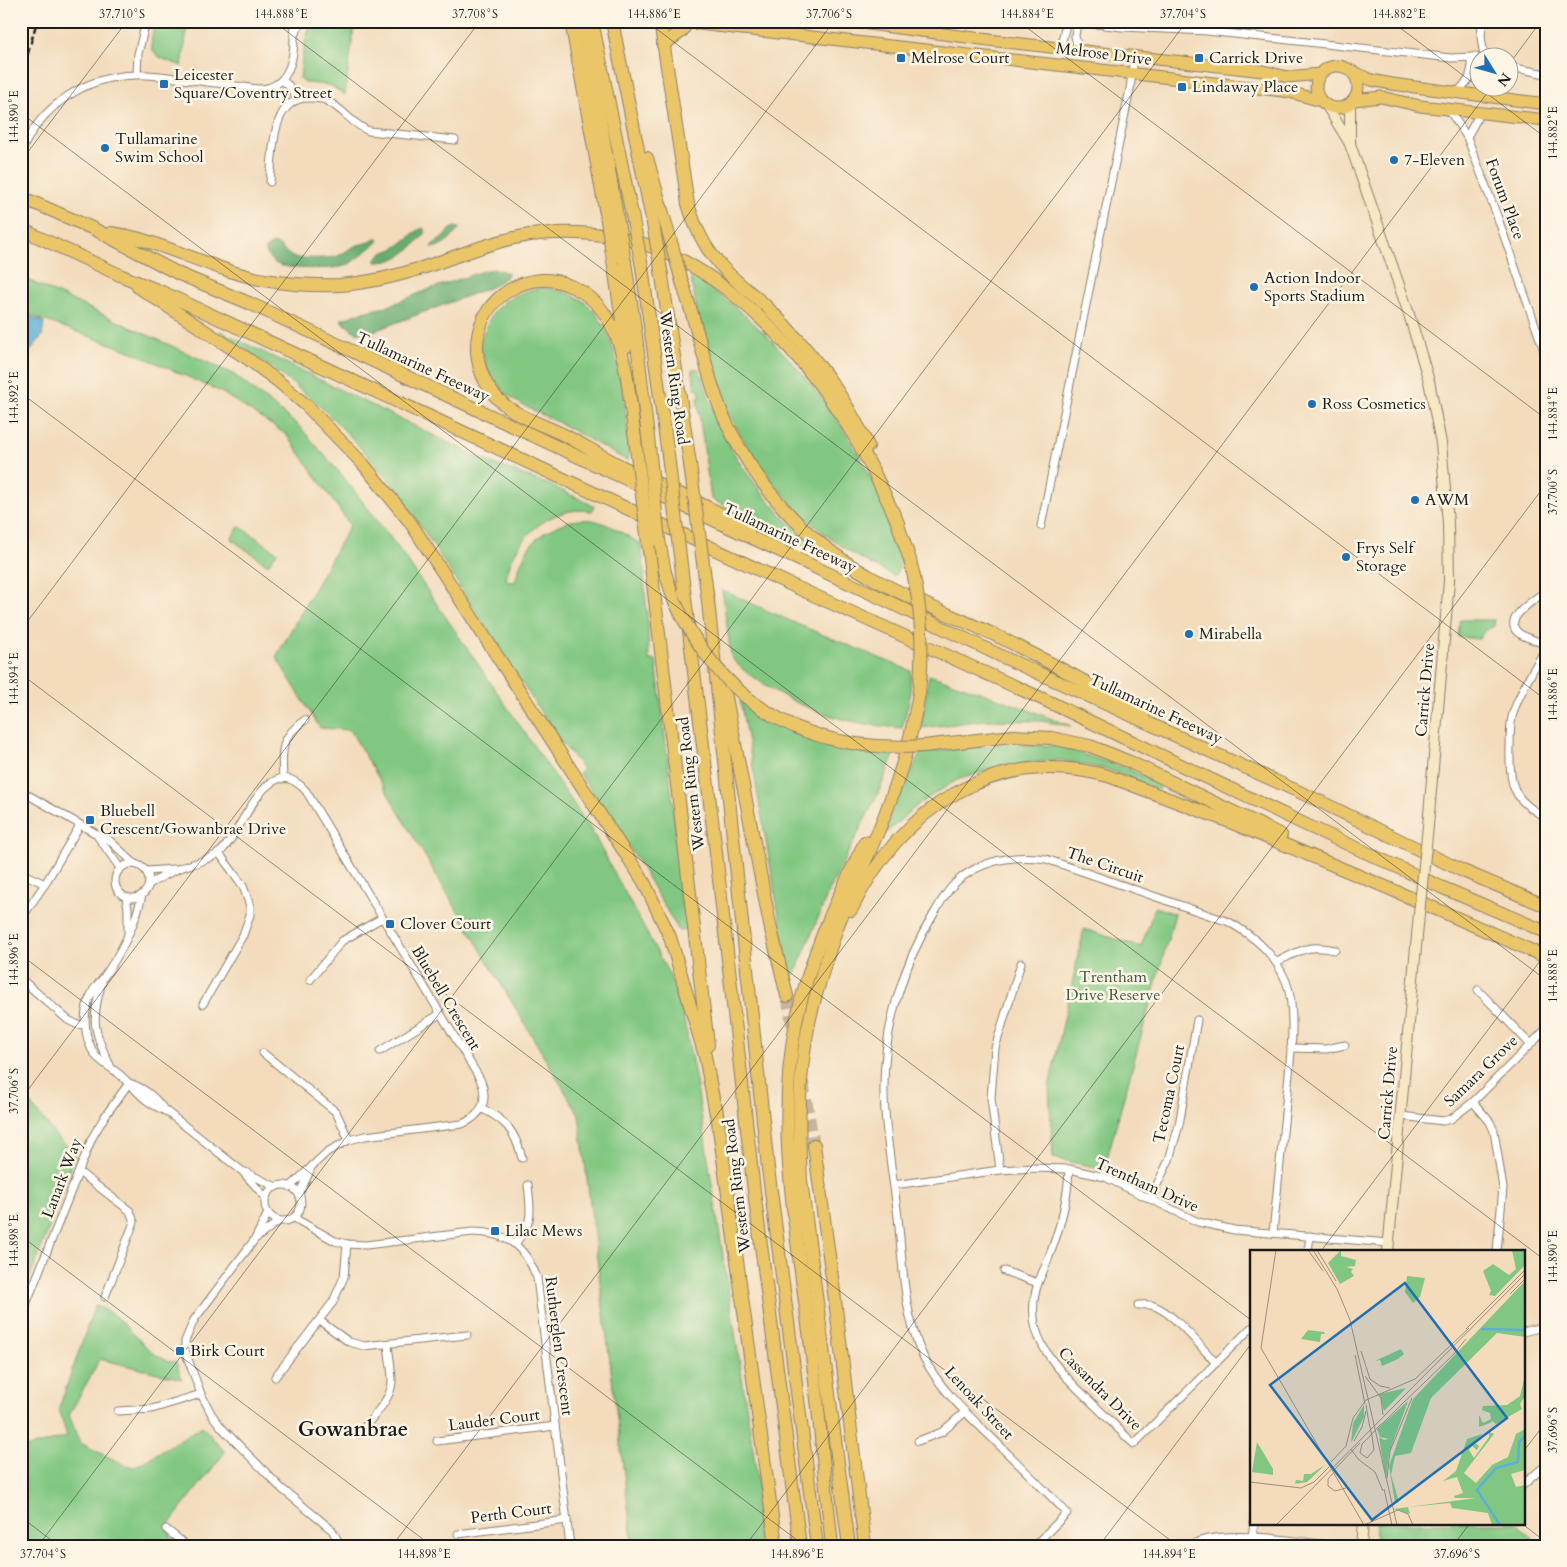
<svg xmlns="http://www.w3.org/2000/svg" width="1567" height="1567" font-family="Cardo,serif">
<rect width="100%" height="100%" fill="#fcf5e5"/>
<filter id="ink" filterUnits="userSpaceOnUse"><feTurbulence type="fractalNoise" baseFrequency=".02" numOctaves="2"/><feDisplacementMap in="SourceGraphic" scale="10" xChannelSelector="R" yChannelSelector="G"/><feConvolveMatrix kernelMatrix="1 2 1 2 8 2 1 2 1" color-interpolation-filters="sRGB"/></filter>
<filter id="wash" filterUnits="userSpaceOnUse"><feTurbulence type="fractalNoise" baseFrequency=".0096" numOctaves="4" result="noise"/><feDisplacementMap in="SourceGraphic" scale="20" xChannelSelector="R" yChannelSelector="G"/><feGaussianBlur stdDeviation="1.12" result="paint"/><feColorMatrix in="noise" values="0 0 0 0 0 0 0 0 0 0 0 0 0 0 0 0 0 1.4 0 .05"/><feComposite in="paint" operator="in"/></filter>
<g filter="url(#wash)">
<rect width="100%" height="100%" fill="#f3dbbc"/>
<g fill="#81c781" stroke="#4e724e">
<path d="M155 21H188L182 66C151 55 147 55 155 21Z"/>
<path d="M313 21H355L345 95 330 85 306 83 300 79C302 60 303 38 313 21Z"/>
<path d="M690 274C775 329 848 417 886 511 891 525 902 548 901 562 900 567 897 572 894 576 883 570 871 565 860 558 802 525 757 470 727 410 719 396 715 379 709 364 700 335 696 303 690 274Z"/>
<path d="M21 277 233 374 300 427 345 479 399 549 590 828 670 976 683 1015 696 1081 768 1546H633L579 1115 350 730 320 728 276 657 350 525 287 435 221 392 130 351 21 312Z"/>
<path d="M541 288C558 289 574 293 587 304 621 333 629 419 628 461 607 450 586 437 565 426 533 409 492 398 484 358 483 353 480 347 481 343 482 337 485 330 487 325 495 302 519 291 541 288Z"/>
<path d="M220 331 484 460 555 487 594 506 592 511C550 504 511 540 506 581L515 582C518 570 522 559 528 549 541 530 569 517 592 520 609 523 627 536 641 544L645 576 644 577 648 627 649 660H656L681 873 677 874 678 878 682 879 688 930 679 931 622 835 579 773 583 769 555 734 400 494C377 466 353 438 326 412 294 382 256 357 219 332Z"/>
<path d="M692 369H699C710 400 720 432 738 460 763 498 794 530 829 558L711 499 697 399 700 398 699 389 695 388Z"/>
<path d="M239 526 277 552 268 565 231 539Z"/>
<path d="M722 590 797 624 911 671 910 698 902 728C848 724 808 713 762 683 751 675 738 668 731 656Z"/>
<path d="M1460 620H1495L1494 626 1484 631 1479 639 1458 637Z"/>
<path d="M929 675 989 695 1071 726 1041 721 986 720 921 728Z"/>
<path d="M740 700C789 735 832 753 894 755L879 791 829 891 791 984 755 779Z"/>
<path d="M1008 744 1058 746 1131 770 1161 785 1158 790 1109 770 1059 760 1002 766 957 780 920 803 879 839 921 752Z"/>
<path d="M1155 907 1175 914 1104 1169 1053 1158 1049 1087 1084 929 1141 947Z"/>
<path d="M21 1092 58 1138 75 1153 56 1209 24 1294 21 1282Z"/>
<path d="M95 1305C103 1309 112 1313 118 1319 134 1333 155 1362 176 1362L182 1379 100 1359 69 1415 80 1443 125 1465 135 1467 202 1426 225 1452 166 1528 178 1546H21V1449L67 1437 59 1408Z"/>
<path d="M1376 1523H1517L1539 1546H1375Z"/>
</g>
<g fill="#68ac6f" stroke="#426446">
<path d="M455 227 460 228C453 236 442 249 431 247 434 242 436 243 441 239 448 234 445 232 455 227Z"/>
<path d="M423 228 426 231 425 234C412 248 397 263 376 262V259C381 251 389 252 396 247 406 242 412 232 423 228Z"/>
<path d="M376 238H378L379 240 377 243 348 265C336 270 289 270 277 264 270 262 267 254 265 249L274 243C283 246 286 255 295 258 303 258 332 259 338 256 345 253 350 247 358 245 364 243 371 243 376 238Z"/>
<path d="M496 269 508 273 507 276 494 286 374 331C352 335 356 332 340 320L362 312 386 307 427 290 486 270Z"/>
</g>
<path fill="#5bb0d7" stroke="#3c667a" d="M21 314 44 322 42 336 29 353 28 359 22 358V360Z"/>
</g>
<g filter="url(#ink)">
<g fill="none" stroke-linecap="round" stroke-linejoin="round">
<g stroke="#c8b59c" stroke-width="12" stroke-dasharray="12 6" stroke-linecap="butt">
<path d="M787 996 794 1033"/>
<path d="M803 1082 814 1145"/>
</g>
<g stroke="#887c6c" stroke-width="9">
<g id="street">
<path d="M1070 21 1122 27 1207 31 1451 58 1473 57"/>
<path d="M1482 21 1481 37 1484 57"/>
<path d="M1077 22 1075 36 1078 50"/>
<path d="M294 35 302 21"/>
<path d="M1060 49 1067 21"/>
<path d="M1475 56 1471 59V64L1474 69 1480 71"/>
<path d="M1510 67 1546 74"/>
<path d="M137 74 138 54 146 21"/>
<path d="M282 80 289 86 297 99"/>
<path d="M274 86 279 95 288 105"/>
<path d="M1457 93 1469 79 1472 67"/>
<path d="M1449 110 1467 137 1496 213 1546 356"/>
<path d="M1467 137 1480 113"/>
<path d="M21 152C41 106 85 76 136 75 151 74 166 77 182 79 207 82 233 85 258 89 294 89 296 48 293 21"/>
<path d="M270 182C273 155 270 96 310 98 315 98 320 98 325 100 342 107 351 124 369 131L455 140"/>
<path d="M1041 526 1130 89 1134 57"/>
<path d="M1546 591C1536 599 1499 620 1520 634 1527 638 1538 641 1546 645"/>
<path d="M1546 647C1535 668 1518 694 1512 717 1510 727 1510 738 1510 748 1509 783 1512 801 1546 817"/>
<path d="M283 779C282 750 279 738 305 720"/>
<path d="M21 791 95 833 108 839 135 864"/>
<path d="M96 834 120 868"/>
<circle cx="132" cy="881" r="17"/>
<path d="M147 871 175 869"/>
<path d="M21 873 45 884"/>
<path d="M149 884C159 879 170 872 180 868 194 863 208 861 220 852 243 834 266 746 306 791L480 1079C489 1100 483 1115 462 1124L365 1136 349 1140 327 1152 290 1187"/>
<path d="M142 895C136 923 120 955 103 978 100 983 94 987 92 993 82 1011 83 1037 95 1055 100 1062 112 1068 119 1074 137 1089 141 1101 166 1111L242 1171 266 1198"/>
<path d="M126 897 128 909V935"/>
<path d="M21 919 45 884 80 825"/>
<path d="M1277 962C1301 950 1308 944 1335 950"/>
<path d="M21 979 68 1020 76 1024 85 1025"/>
<path d="M310 980 342 941 382 918"/>
<path d="M102 982C91 1019 93 1031 110 1065"/>
<path d="M1478 990 1530 1044"/>
<path d="M203 1004 243 935 250 915V906L243 886 219 853"/>
<path d="M1291 1048 1326 1049 1345 1045"/>
<path d="M380 1051 440 1014"/>
<path d="M263 1053 336 1112 349 1140"/>
<path d="M132 1084C147 1090 156 1098 165 1111"/>
<path d="M1473 1102 1490 1122 1494 1131 1503 1188 1497 1251"/>
<path d="M481 1108C506 1120 515 1131 522 1158"/>
<path d="M1401 1116 1443 1121 1451 1119 1473 1102 1546 1029"/>
<path d="M1069 1169C1068 1201 1059 1232 1047 1262 1044 1269 1041 1276 1038 1283 1021 1335 1054 1365 1087 1398 1103 1413 1118 1429 1134 1444L1251 1328"/>
<path d="M1000 1170 991 1098 995 1048 1021 963"/>
<path d="M79 1172 130 1211 134 1222 105 1297"/>
<path d="M245 1172 276 1187"/>
<path d="M894 1185 1000 1170 1033 1168 1069 1169 1105 1177 1198 1222 1234 1230 1389 1243"/>
<circle cx="283" cy="1203" r="18"/>
<path d="M299 1194 310 1171"/>
<path d="M1150 1199 1169 1160 1179 1125 1197 1020"/>
<path d="M268 1213 255 1239 194 1320 185 1341V1351L201 1394 212 1415 222 1428 281 1488 332 1530 341 1546"/>
<path d="M294 1218 335 1241 347 1244 366 1245 472 1232C507 1232 525 1246 537 1278L570 1546"/>
<path d="M258 1237 279 1221"/>
<path d="M515 1244C534 1220 531 1214 528 1185"/>
<path d="M1308 1251 1310 1236"/>
<path d="M1004 1271 1038 1283"/>
<path d="M1138 1305C1143 1305 1149 1304 1154 1306 1173 1312 1201 1347 1216 1363"/>
<path d="M21 1317 92 1138 105 1116 129 1083"/>
<path d="M320 1321 349 1342 364 1346 467 1335"/>
<path d="M1523 1332 1542 1327"/>
<path d="M275 1377 333 1302 344 1277 347 1244"/>
<path d="M118 1411 152 1409 201 1394"/>
<path d="M359 1434C370 1419 392 1400 392 1381 392 1369 389 1356 388 1345"/>
<path d="M437 1441 555 1426"/>
<path d="M918 1441 942 1432 965 1412"/>
<path d="M1540 1471 1546 1477"/>
<path d="M1523 1485 1546 1465"/>
<path d="M166 1529 187 1546"/>
<path d="M458 1534 567 1520"/>
<path d="M1252 1537 1254 1523"/>
<path d="M1034 1546 1067 1513C1042 1487 1016 1462 990 1436 965 1412 938 1387 923 1356 903 1313 903 1264 898 1217 893 1176 885 1134 884 1093 883 1030 902 965 935 912 942 899 950 886 962 877 987 859 1016 855 1046 859L1229 922C1255 937 1274 953 1286 981 1298 1012 1289 1070 1286 1103 1282 1146 1277 1189 1273 1233"/>
<path d="M1190 1546C1216 1527 1303 1542 1337 1546"/>
</g>
</g>
<g stroke="#887c6c" stroke-width="12">
<g id="secondary">
<path d="M1327 106 1350 144 1408 311 1429 381 1441 443 1448 523 1449 581 1428 826"/>
<path d="M1350 143V104"/>
<path d="M1388 1251 1419 914"/>
<path d="M1361 1546 1363 1523"/>
</g>
</g>
<g stroke="#887c6c" stroke-width="13">
<g id="primary">
<path d="M673 21 1258 88 1290 92 1321 101"/>
<path d="M846 21 997 41 1263 71 1287 77 1320 74"/>
<circle cx="1337" cy="87" r="21"/>
<path d="M1352 71 1371 80 1392 84 1546 104"/>
<path d="M1354 100 1381 97 1420 106 1546 120"/>
</g>
</g>
<g stroke="#887c6c" stroke-width="14">
<g id="highway">
<path d="M571 21 606 214"/>
<path d="M583 21 617 216"/>
<path d="M592 21 633 220"/>
<path d="M612 21 654 229"/>
<path d="M660 21 688 204C694 224 703 245 717 261 731 279 751 292 768 308 808 347 844 394 868 446"/>
<path d="M663 45 682 31 687 23"/>
<path d="M647 158 669 235"/>
<path d="M21 197 94 229 179 274 249 303 883 599 1001 656 1319 801 1463 871 1546 906"/>
<path d="M21 229 122 276 162 292 800 589 1047 701 1304 824 1441 887 1546 932"/>
<path d="M111 233C122 235 133 237 143 240 184 253 223 272 264 280 288 284 314 286 339 285 370 283 401 275 431 265 463 254 496 240 530 235 568 230 614 233 650 246 730 275 802 353 846 423 867 455 882 489 898 523"/>
<path d="M613 260 626 347"/>
<path d="M625 262 636 336 649 446"/>
<path d="M642 267 668 455"/>
<path d="M662 276 690 464"/>
<path d="M683 285C688 301 693 316 697 332 707 366 714 400 731 432 761 491 809 543 867 575 908 599 954 616 997 636 1047 660 1095 688 1144 713"/>
<path d="M138 287 248 359 279 382 307 406 364 465 410 522 644 882 670 937 705 1056 716 1114"/>
<path d="M635 439C627 386 628 307 568 285 551 278 533 279 517 286 498 295 484 311 479 331 473 354 480 380 497 398 514 416 544 425 566 436 585 446 603 457 623 467 664 487 707 506 749 528"/>
<path d="M895 516 910 560"/>
<path d="M659 541 665 572 674 600"/>
<path d="M652 575 708 1045"/>
<path d="M684 590 715 844 754 1191 800 1546"/>
<path d="M708 601 768 1168 817 1546"/>
<path d="M725 692 770 925 787 996"/>
<path d="M923 746 1013 736 1051 738 1090 746 1130 762 1281 835"/>
<path d="M851 910C901 809 993 745 1108 776L1230 822 1388 888 1546 957"/>
<path d="M716 1107 776 1546"/>
<path d="M814 1145 834 1292 865 1546"/>
<path d="M832 1546C824 1472 818 1397 808 1324 795 1222 776 1125 796 1022 809 958 836 901 865 842"/>
<path d="M849 1546 801 1181C798 1128 798 1074 809 1023 816 990 827 957 838 925 852 888 870 853 884 817 900 777 912 736 919 693"/>
</g>
</g>
<use href="#street" stroke="#fff" stroke-width="7"/>
<use href="#secondary" stroke="#f7e8c3" stroke-width="10"/>
<use href="#primary" stroke="#ebc669" stroke-width="11"/>
<use href="#highway" stroke="#ebc669" stroke-width="12"/>
<path stroke="#1c1c1c" stroke-width="2.5" stroke-dasharray="8 4" stroke-linecap="butt" d="M21 78 37 21"/>
<g stroke="#887c6c" stroke-width="12" stroke-linecap="butt">
<path id="secondary-bridge" d="M1419 914 1428 826"/>
</g>
<g stroke="#887c6c" stroke-width="14" stroke-linecap="butt">
<g id="highway-bridge">
<path d="M606 214 613 260"/>
<path d="M617 216 625 262"/>
<path d="M633 220 642 267"/>
<path d="M654 229 662 276"/>
<path d="M669 235 683 285"/>
<path d="M635 439 652 575"/>
<path d="M649 446 659 541"/>
<path d="M668 455 684 590"/>
<path d="M690 464 708 601"/>
<path d="M910 560C922 605 924 648 919 693"/>
<path d="M674 600C723 706 807 754 923 746"/>
</g>
</g>
<use href="#secondary-bridge" stroke="#f7e8c3" stroke-width="10"/>
<use href="#highway-bridge" stroke="#ebc669" stroke-width="12"/>
</g>
</g>
<path fill="none" stroke="#1c1c1c" stroke-width="1" stroke-opacity="0.45" d="M273 21 1546 980M646 21 1546 700M1018 21 1546 419M1391 21 1546 138M1510 63 1541 21M21 113 1546 1261M21 161 127 21M21 393 1251 1320M21 630 480 21M21 674 1178 1546M21 955 805 1546M21 1099 834 21M21 1236 432 1546M1321 1251 1546 953M1523 1452 1546 1422M21 1517 59 1546M1521 1523 1546 1542M38 1546 1187 21M392 1546 1491 88M745 1546 1546 484M1099 1546 1251 1344M1453 1546 1470 1523"/>
<g fill="#1f6fb2" stroke="#fcf5e5" stroke-width="2">
<rect x="896" y="53" width="10" height="10" rx="2.5"/>
<rect x="1194" y="53" width="10" height="10" rx="2.5"/>
<rect x="159" y="79" width="10" height="10" rx="2.5"/>
<rect x="1177" y="82" width="10" height="10" rx="2.5"/>
<circle cx="105" cy="148" r="5"/>
<circle cx="1394" cy="160" r="5"/>
<circle cx="1254" cy="287" r="5"/>
<circle cx="1312" cy="404" r="5"/>
<circle cx="1415" cy="500" r="5"/>
<circle cx="1346" cy="557" r="5"/>
<circle cx="1189" cy="634" r="5"/>
<rect x="85" y="815" width="10" height="10" rx="2.5"/>
<rect x="385" y="919" width="10" height="10" rx="2.5"/>
<rect x="490" y="1226" width="10" height="10" rx="2.5"/>
<rect x="175" y="1346" width="10" height="10" rx="2.5"/>
</g>
<g text-anchor="middle" dominant-baseline="central" stroke-width="5" stroke-linejoin="round" paint-order="stroke">
<g font-size="16" fill="#1c1c1c" stroke="#fcf5e5">
<text transform="translate(1104 54) rotate(7)">Melrose Drive</text>
<text transform="translate(1505 199) rotate(70)">Forum Place</text>
<text transform="translate(423 367) rotate(25)">Tullamarine Freeway</text>
<text transform="translate(674 378) rotate(82)">Western Ring Road</text>
<text transform="translate(790 538) rotate(25)">Tullamarine Freeway</text>
<text transform="translate(1425 690) rotate(-85)">Carrick Drive</text>
<text transform="translate(1156 709) rotate(25)">Tullamarine Freeway</text>
<text transform="translate(691 784) rotate(-97)">Western Ring Road</text>
<text transform="translate(1105 865) rotate(19)">The Circuit</text>
<text transform="translate(446 998) rotate(59)">Bluebell Crescent</text>
<text transform="translate(1481 1071) rotate(-44)">Samara Grove</text>
<text transform="translate(1388 1093) rotate(-85)">Carrick Drive</text>
<text transform="translate(1169 1094) rotate(-78)">Tecoma Court</text>
<text transform="translate(62 1178) rotate(-69)">Lanark Way</text>
<text transform="translate(1147 1185) rotate(24)">Trentham Drive</text>
<text transform="translate(737 1186) rotate(-97)">Western Ring Road</text>
<text transform="translate(559 1346) rotate(83)">Rutherglen Crescent</text>
<text transform="translate(1100 1389) rotate(45)">Cassandra Drive</text>
<text transform="translate(979 1403) rotate(47)">Lenoak Street</text>
<text transform="translate(494 1420) rotate(-7)">Lauder Court</text>
<text transform="translate(511 1513) rotate(-7)">Perth Court</text>
</g>
<g font-size="16" fill="#1c1c1c" stroke="#fcf5e5" text-anchor="start">
<text x="911" y="58">Melrose Court</text>
<text x="1209" y="58">Carrick Drive</text>
<text x="174" y="75">Leicester<tspan x="174" dy="18">Square/Coventry Street</tspan></text>
<text x="1192" y="87">Lindaway Place</text>
<text x="115" y="139">Tullamarine<tspan x="115" dy="18">Swim School</tspan></text>
<text x="1404" y="160">7-Eleven</text>
<text x="1264" y="278">Action Indoor<tspan x="1264" dy="18">Sports Stadium</tspan></text>
<text x="1322" y="404">Ross Cosmetics</text>
<text x="1425" y="500">AWM</text>
<text x="1356" y="548">Frys Self<tspan x="1356" dy="18">Storage</tspan></text>
<text x="1199" y="634">Mirabella</text>
<text x="100" y="811">Bluebell<tspan x="100" dy="18">Crescent/Gowanbrae Drive</tspan></text>
<text x="400" y="924">Clover Court</text>
<text x="505" y="1231">Lilac Mews</text>
<text x="190" y="1351">Birk Court</text>
</g>
<g font-size="16" fill="#3f583f" stroke="#fcf5e5">
<text x="1113" y="977">Trentham<tspan x="1113" dy="18">Drive Reserve</tspan></text>
</g>
<g font-size="21" font-weight="bold" fill="#1c1c1c" stroke="#fcf5e5">
<text x="353" y="1429">Gowanbrae</text>
</g>
</g>
<g transform="translate(1250 1250)">
<rect width="275" height="275" fill="#f3dbbc"/>
<path d="M91 0V6L106 10 105 16 96 17 103 19 101 22 104 26 90 34 78 13ZM262 0H275V15L245 46 239 45 241 41 233 21 243 14 259 25 266 19ZM157 26 175 28 170 47 163 53 155 42ZM275 31V87L247 83 181 148 161 203 145 206 141 225 149 252 145 253 139 216 163 149ZM58 80 74 82 75 84H71L70 92 51 89ZM151 99 154 104 148 109 132 116 130 110 125 111ZM275 126V146L270 154 272 159 246 174 242 171 240 173 229 177V165L233 173 241 169 240 163 232 160 233 156 257 155 270 146ZM156 138 134 161 129 144ZM158 151 139 203 136 230 129 187 134 190 139 189 130 187 127 179ZM114 155V167L101 193 103 173ZM275 179V220L261 224 266 237 275 235V275H242L238 263 202 258 200 253 158 257 160 264 143 259 226 248H205L204 246 213 243 207 227 193 231 206 221 217 189 232 184 225 193 229 196 227 200 222 196 219 200 224 208 239 187V182L244 184 214 223 226 233 242 215 258 207 266 184ZM7 192 23 219V225L2 222ZM75 215 57 232 45 234 46 230 53 231 54 224H61Z" fill="#81c781"/>
<path fill="none" stroke="#5bb0d7" stroke-width="2.5" d="M231 79 275 80M250 275 227 240 246 218 268 212 269 192 275 186"/>
<path fill="none" stroke="#9d8f7c" stroke-width="1" d="M26 0 11 98 114 275 148 260 158 264 163 275M58 0 73 21M63 0 87 39 100 70 147 275M67 0 86 31M260 44 275 29M216 79 275 20M111 101 120 129 130 136 140 138M105 105 115 154M115 126 131 148 133 165M116 155 119 173 122 186 124 200 117 208 110 203 112 194 119 187 129 176 133 173 152 154 175 132 203 105 216 89M104 191 112 177 116 161M101 199 108 209 125 222 133 241M81 212 96 196 103 168 116 150 165 129 219 78M84 220 110 193M86 220 78 229V236L85 241 96 238M137 228 140 201 162 148M0 232 51 238 64 232 80 216M134 239 142 275M26 275 275 24"/>
<path fill="#1f6fb2" fill-opacity="0.15" stroke="#1f6fb2" stroke-width="2.5" d="M155 33 257 168 122 270 20 135Z"/>
<rect width="275" height="275" fill="none" stroke="#1c1c1c" stroke-width="2.5"/>
</g>
<rect width="1567" height="1567" fill="none" stroke="#fcf5e5" stroke-width="55"/>
<g transform="translate(1494 72) rotate(127)"><circle r="24" fill="#fcf5e5" stroke="#a29e95"/>
<path d="M0-4L9 19L0 12L-9 19Z" fill="#1f6fb2"/>
<text y="-8" font-size="14" font-weight="bold" text-anchor="middle" fill="#1c1c1c">N</text>
</g>
<rect x="28" y="28" width="1512" height="1512" fill="none" stroke="#1c1c1c" stroke-width="2"/>
<g font-size="12" text-anchor="middle" fill="#1c1c1c">
<text x="122" y="18">37.710°S</text>
<text x="281" y="18">144.888°E</text>
<text x="475" y="18">37.708°S</text>
<text x="654" y="18">144.886°E</text>
<text x="829" y="18">37.706°S</text>
<text x="1027" y="18">144.884°E</text>
<text x="1183" y="18">37.704°S</text>
<text x="1399" y="18">144.882°E</text>
<text transform="translate(14 117) rotate(-90)" y="4">144.890°E</text>
<text transform="translate(1553 133) rotate(-90)" y="4">144.882°E</text>
<text transform="translate(14 398) rotate(-90)" y="4">144.892°E</text>
<text transform="translate(1553 414) rotate(-90)" y="4">144.884°E</text>
<text transform="translate(1553 492) rotate(-90)" y="4">37.700°S</text>
<text transform="translate(14 679) rotate(-90)" y="4">144.894°E</text>
<text transform="translate(1553 695) rotate(-90)" y="4">144.886°E</text>
<text transform="translate(14 960) rotate(-90)" y="4">144.896°E</text>
<text transform="translate(1553 976) rotate(-90)" y="4">144.888°E</text>
<text transform="translate(14 1091) rotate(-90)" y="4">37.706°S</text>
<text transform="translate(14 1241) rotate(-90)" y="4">144.898°E</text>
<text transform="translate(1553 1257) rotate(-90)" y="4">144.890°E</text>
<text transform="translate(1553 1430) rotate(-90)" y="4">37.696°S</text>
<text x="43" y="1558">37.704°S</text>
<text x="424" y="1558">144.898°E</text>
<text x="797" y="1558">144.896°E</text>
<text x="1169" y="1558">144.894°E</text>
<text x="1457" y="1558">37.696°S</text>
</g>
</svg>
